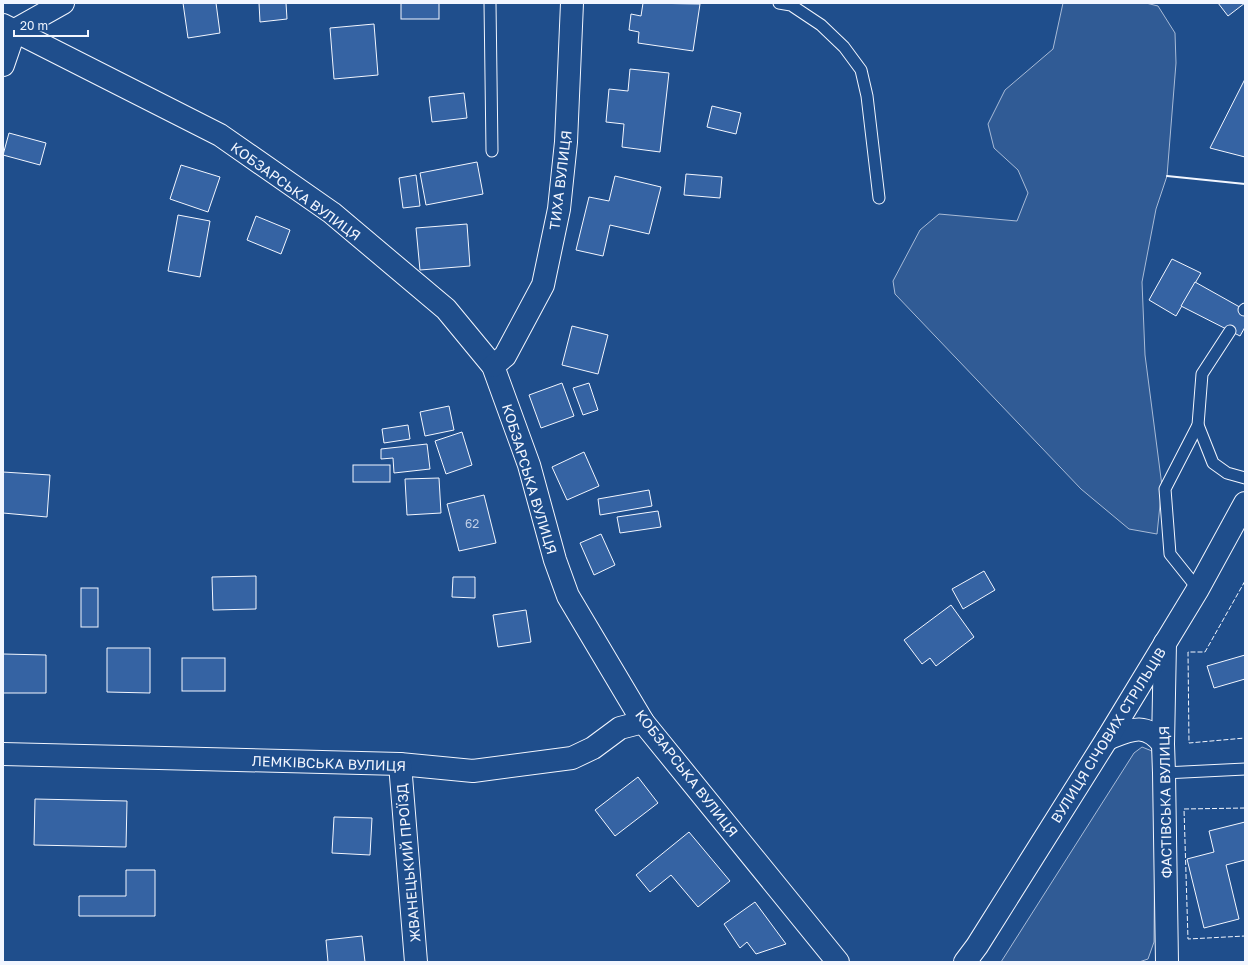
<svg xmlns="http://www.w3.org/2000/svg" width="1248" height="965" font-family="'Golos Text',sans-serif">
<rect width="100%" height="100%" fill="#1f4e8c"/>
<g fill="#305b95" stroke="#a8bbd7">
<path d="M1063 3H1146L1158 6 1175 33 1176 63 1167 176 1156 209 1142 282 1145 355 1162 486 1157 534 1129 529 1081 489 895 294 893 281 920 230 939 214 1017 221 1028 193 1018 170 994 148 988 124 1005 90 1053 49Z"/>
<path d="M1142 747 1152 751 1154 762 1155 803 1154 942 1148 959 1139 962H1001L1134 753Z"/>
</g>
<g fill="#3563a3" stroke="#f2f6ff">
<path d="M183 3H216L220 33 188 38Z"/>
<path d="M259 3H286L287 19 260 22Z"/>
<rect x="401" y="3" width="38" height="16"/>
<path d="M643 3 700 4 693 51 638 43 639 32 629 30 631 14 641 16Z"/>
<path d="M1218 3H1245L1228 16Z"/>
<path d="M374 24 378 75 334 79 330 28Z"/>
<path d="M630 69 669 73 660 152 622 147 624 124 606 122 609 89 628 91Z"/>
<path d="M1245 79V157L1210 148Z"/>
<path d="M464 93 467 118 432 122 429 97Z"/>
<path d="M712 106 741 113 736 134 707 127Z"/>
<path d="M9 133 46 143 40 165 3 155Z"/>
<path d="M477 162 483 194 426 205 420 173Z"/>
<path d="M181 165 220 177 208 212 170 199Z"/>
<path d="M686 174 722 177 720 198 684 195Z"/>
<path d="M416 175 420 206 403 208 399 178Z"/>
<path d="M615 176 661 187 649 234 610 225 603 256 576 250 589 197 609 201Z"/>
<path d="M178 215 210 221 200 277 168 271Z"/>
<path d="M256 216 290 230 281 254 247 240Z"/>
<path d="M467 224 470 266 420 270 416 228Z"/>
<path d="M1172 259 1201 273 1176 316 1149 300Z"/>
<path d="M1195 282 1245 310V327L1240 336 1181 306Z"/>
<path d="M572 326 608 335 598 374 562 365Z"/>
<path d="M562 383 574 416 541 428 529 395Z"/>
<path d="M589 383 598 410 583 415 573 388Z"/>
<path d="M449 406 454 430 425 436 420 412Z"/>
<path d="M408 425 410 439 384 443 382 429Z"/>
<path d="M462 432 472 465 446 474 435 441Z"/>
<path d="M427 444 430 469 394 473 393 458 381 459V449Z"/>
<path d="M584 452 599 486 567 500 552 467Z"/>
<rect x="353" y="465" width="37" height="17"/>
<path d="M3 472 50 475 47 517 3 513Z"/>
<path d="M439 478 441 513 407 515 405 479Z"/>
<path d="M649 490 652 506 600 515 598 499Z"/>
<path d="M484 495 496 543 459 551 447 504Z"/>
<path d="M658 511 661 527 620 533 617 517Z"/>
<path d="M601 534 615 565 594 575 580 543Z"/>
<path d="M984 571 995 590 963 609 952 589Z"/>
<path d="M256 576V609L213 610 212 577Z"/>
<path d="M453 577H475V598L452 597Z"/>
<rect x="81" y="588" width="17" height="39"/>
<path d="M951 605 974 637 936 666 930 658 922 664 904 640Z"/>
<path d="M526 610 531 642 498 647 493 615Z"/>
<path d="M107 648H150V693L107 692Z"/>
<path d="M3 654 46 655V693H3Z"/>
<path d="M1245 655V679L1214 688 1207 666Z"/>
<rect x="182" y="658" width="43" height="33"/>
<path d="M638 777 658 803 615 836 595 810Z"/>
<path d="M35 799 127 801 126 847 34 845Z"/>
<path d="M334 817 372 818 370 855 332 853Z"/>
<path d="M1245 822V860L1226 865 1239 919 1204 928 1187 859 1214 852 1209 831Z"/>
<path d="M689 832 730 881 698 907 671 875 650 892 636 875Z"/>
<path d="M126 870H155V916H79V896H126Z"/>
<path d="M755 902 786 944 756 954 747 942 740 948 724 924Z"/>
<path d="M362 936 365 962H328L326 940Z"/>
</g>
<g fill="none" stroke-linecap="round" stroke-linejoin="round">
<g stroke="#f2f6ff" stroke-width="13">
<g id="lane">
<path d="M490 3 492 151"/>
<path d="M779 3 791 5 821 25 844 47 861 70 867 96 879 198"/>
<path d="M1244 310 1245 309"/>
<path d="M1198 425 1213 463 1227 473 1245 478"/>
<path d="M1198 589 1170 554 1165 489 1198 425 1202 374 1230 331"/>
<path d="M1164 773 1245 769"/>
</g>
</g>
<g stroke="#f2f6ff" stroke-width="24">
<g id="street">
<path d="M3 25 220 135 332 213 446 309 493 366 529 465 555 560 568 596 643 722 838 962"/>
<path d="M3 65 15 30 63 3"/>
<path d="M493 366 505 356 543 285 559 209 566 142 572 3"/>
<path d="M3 754 400 764 473 771 572 758 593 748 620 728 643 722"/>
<path d="M400 764 416 962"/>
</g>
</g>
<g stroke="#f2f6ff" stroke-width="24">
<g id="secondary">
<path d="M1165 643 1163 744 1164 773 1167 962"/>
<path d="M1107 739C1130 730 1145 721 1163 744"/>
</g>
</g>
<g stroke="#f2f6ff" stroke-width="24">
<path id="primary" d="M965 962 977 946 1107 739 1198 589 1245 503"/>
</g>
<use href="#lane" stroke="#1f4e8c" stroke-width="11"/>
<use href="#street" stroke="#1f4e8c" stroke-width="22"/>
<use href="#secondary" stroke="#1f4e8c" stroke-width="22"/>
<use href="#primary" stroke="#1f4e8c" stroke-width="22"/>
<g stroke="#f2f6ff" stroke-width="1" stroke-dasharray="5 2" stroke-linecap="butt">
<path d="M1245 581 1205 652H1188L1189 743 1245 738"/>
<path d="M1245 808 1184 809 1188 939 1245 936"/>
</g>
<path stroke="#f2f6ff" stroke-width="2" d="M1167 176 1245 184"/>
</g>
<g text-anchor="middle" dominant-baseline="central" stroke-width="3" stroke-linejoin="round" paint-order="stroke">
<g font-size="12" fill="#c3d1e8">
<text x="472" y="523">62</text>
</g>
<g font-size="14" fill="#f2f6ff" stroke="#1f4e8c">
<text transform="translate(560 180) rotate(-83)">ТИХА ВУЛИЦЯ</text>
<text transform="translate(296 191) rotate(36)">КОБЗАРСЬКА ВУЛИЦЯ</text>
<text transform="translate(530 479) rotate(73)">КОБЗАРСЬКА ВУЛИЦЯ</text>
<text transform="translate(1108 735) rotate(-58)">ВУЛИЦЯ СІЧОВИХ СТРІЛЬЦІВ</text>
<text transform="translate(329 763) rotate(2)">ЛЕМКІВСЬКА ВУЛИЦЯ</text>
<text transform="translate(687 773) rotate(52)">КОБЗАРСЬКА ВУЛИЦЯ</text>
<text transform="translate(1165 802) rotate(-91)">ФАСТІВСЬКА ВУЛИЦЯ</text>
<text transform="translate(408 863) rotate(-95)">ЖВАНЕЦЬКИЙ ПРОЇЗД</text>
</g>
</g>
<rect width="1248" height="965" fill="none" stroke="#f2f6ff" stroke-width="8"/>
<path d="M14 30v6h74v-6" fill="none" stroke="#f2f6ff" stroke-width="2"/>
<text x="20" y="30" font-size="12" fill="#f2f6ff" stroke="#1f4e8c" stroke-width="3" paint-order="stroke">20 m</text>
</svg>
